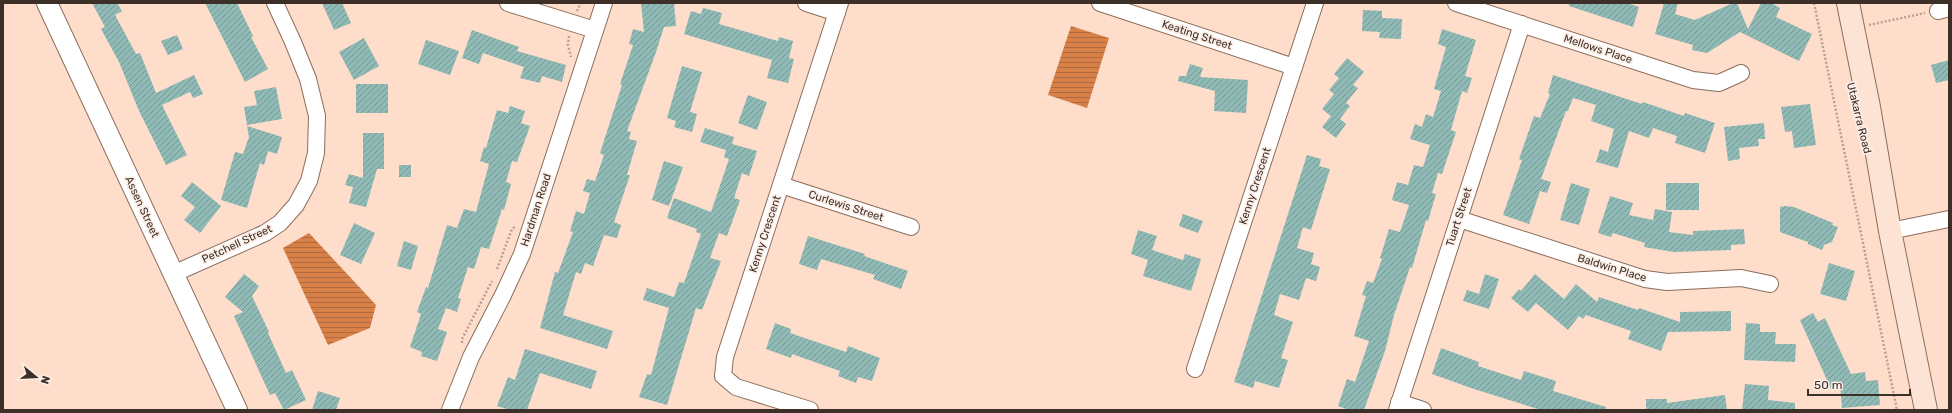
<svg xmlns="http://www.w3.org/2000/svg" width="1952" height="413" font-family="Rubik,sans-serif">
<defs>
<pattern id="water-rules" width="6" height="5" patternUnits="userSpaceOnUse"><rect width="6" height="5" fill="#d78149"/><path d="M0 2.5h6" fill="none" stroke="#b06a3d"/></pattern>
<pattern id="building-hatch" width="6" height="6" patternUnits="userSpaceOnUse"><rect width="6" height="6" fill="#90bab6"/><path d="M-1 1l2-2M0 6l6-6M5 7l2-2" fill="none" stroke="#779894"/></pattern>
</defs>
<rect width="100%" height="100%" fill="#feddca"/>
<g fill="url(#water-rules)">
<path d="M1071 26 1109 38 1087 108 1048 95Z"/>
<path d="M309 233 376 305 370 328 328 345 283 248Z"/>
</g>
<g fill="url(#building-hatch)">
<path d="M92 3H117L122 11 115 15 136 54 140 53 156 93 194 75 203 94 193 98 190 92 162 105 187 155 166 165 139 111 119 62 101 29 105 27Z"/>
<path d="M205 3H237L253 36 251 37 268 69 245 82Z"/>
<path d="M322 3H342L351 23 334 30Z"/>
<path d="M641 3H674L676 26 664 27 656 52 627 131 631 132 629 139 637 141 627 175H630L614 222 621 225 617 238 604 235 593 266 585 263 581 274 576 272 563 315 613 331 607 349 540 328 555 272 558 273 573 232 570 231 576 211 584 214 590 193 583 191 587 179 595 181 604 155 600 153 622 85 620 84 633 45 629 44 633 29 644 32Z"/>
<path d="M1569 3H1627L1639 7 1633 27 1569 6Z"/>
<path d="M1664 3H1678L1675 14 1695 20 1733 3H1737L1748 29 1761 3H1771L1780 8 1776 17 1812 34 1799 61 1740 32 1707 53 1692 50 1693 45 1655 34Z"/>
<path d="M703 8 722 13 719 24 778 41 779 37 793 41 789 58 794 59 788 83 767 78 772 60 684 34 691 11 701 14Z"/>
<path d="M1363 10 1382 11V18L1402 19 1401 39 1379 38 1380 32 1362 31Z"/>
<path d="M1442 29 1476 40 1465 76 1472 78 1467 93 1462 91 1451 130 1456 132 1442 174 1438 173 1432 193 1436 194 1428 221 1426 220 1412 268 1410 267 1394 315 1385 351 1364 410H1349L1338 406 1347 379 1355 382 1369 341 1354 336 1366 296 1362 295 1367 281 1373 283 1382 259 1380 258 1389 229 1400 232 1409 205 1392 200 1397 182 1408 185 1414 165 1423 167 1430 145 1410 139 1415 124 1422 127 1426 114 1433 117 1441 91 1434 89 1446 47 1438 44Z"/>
<path d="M472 30 519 47 517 51 566 65 562 82 542 76 540 83 520 78 524 67 483 53 479 64 462 58Z"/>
<path d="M177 35 183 49 168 55 161 41Z"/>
<path d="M364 38 379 66 354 80 339 52Z"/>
<path d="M426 40 459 51 450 75 418 64Z"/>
<path d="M1347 58 1364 72 1353 85 1358 88 1346 103 1350 106 1340 119 1346 124 1336 138 1322 127 1331 116 1322 109 1334 94 1329 90 1339 78 1334 74Z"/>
<path d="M1949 60V80L1936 83 1931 65Z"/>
<path d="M1190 64 1203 68 1200 77 1248 80 1246 113 1214 111 1215 91 1178 81 1179 76H1186Z"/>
<path d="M682 66 702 72 690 112 697 114 692 132 674 127 676 121 667 118Z"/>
<path d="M1553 75 1642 104 1643 102 1684 116 1685 113 1715 123 1705 153 1675 143 1677 136 1653 128 1649 138 1629 131 1618 168 1596 162 1600 149 1608 152 1614 129 1591 121 1596 105 1573 98 1568 111H1566L1541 179 1551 182 1547 193 1540 191 1529 224 1503 215 1522 160 1519 159 1534 116 1540 118 1550 94 1548 93Z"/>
<rect x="356" y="84" width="32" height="29"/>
<path d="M276 87 282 119 247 125 244 107 257 105 254 91Z"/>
<path d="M748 95 767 102 757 130 738 123Z"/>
<path d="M1810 104 1816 145 1794 148 1792 131 1785 132 1781 107Z"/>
<path d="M510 106 525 111 521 123 530 126 517 162 512 161 506 182 511 184 504 210 502 209 489 249 481 247 474 269 468 267 458 298 461 299 457 312 446 308 438 329 447 332 437 361 421 356 422 352 410 347 421 314 417 312 426 287 428 288 447 225 457 228 464 209 476 212 489 164 480 161 484 147 486 148 497 110 508 113Z"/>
<path d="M1764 123 1765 139H1758L1759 146 1739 148 1740 159 1728 161 1724 127Z"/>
<path d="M247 126 282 137 277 154 268 151 264 165 260 163 247 208 221 200 235 152 243 154 249 137Z"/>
<path d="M705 128 734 137 732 144 757 151 749 176 742 173 734 198 740 200 727 236 719 233 710 258 721 261 702 310 696 308 667 405 639 397 647 374 651 375 669 308 643 300 647 288 674 297 679 282 684 283 701 234 696 232 697 229 667 218 674 198 711 212 729 159 724 157 726 150 700 142Z"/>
<path d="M363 133H384V169H377L366 207 349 203 353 187 345 185 349 174 363 178Z"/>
<path d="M1307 155 1321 159 1319 166 1330 169 1311 230 1303 227 1297 248 1314 253 1311 264 1320 267 1316 281 1306 278 1299 300 1280 294 1274 315 1293 322 1281 358 1288 360 1279 388 1255 381 1253 388 1234 382Z"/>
<path d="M664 161 683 167 669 206 652 200Z"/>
<rect x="399" y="165" width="12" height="12"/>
<path d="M192 182 221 206 200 233 184 220 195 207 181 196Z"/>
<path d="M1571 183 1590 189 1579 225 1560 220Z"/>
<rect x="1666" y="183" width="33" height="27"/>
<path d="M1610 196 1633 203 1629 215 1653 220 1655 209 1672 212 1669 232 1693 235V231L1744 229 1745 244 1731 245V250L1674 252 1644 247 1645 243 1613 233 1611 237 1598 233Z"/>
<path d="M1786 206 1794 207 1833 223 1832 225 1838 227 1832 242 1824 245 1822 250 1808 244V242L1780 232V207Z"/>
<path d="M1183 214 1203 221 1198 233 1179 226Z"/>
<path d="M354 223 375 233 361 264 340 255Z"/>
<path d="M1138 230 1157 236 1152 250 1183 260 1185 254 1201 259 1191 291 1143 276 1148 260 1131 254Z"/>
<path d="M808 236 865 254 864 256 908 271 901 289 873 279 875 275 821 259 817 270 799 264Z"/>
<path d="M404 241 418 246 411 270 397 266Z"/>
<path d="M1829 263 1855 271 1846 301 1820 294Z"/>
<path d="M244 274 259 286 252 296 269 332 268 333 286 373 292 370 306 400 284 410 275 393 270 395 234 316 243 312 225 297Z"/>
<path d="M1485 274 1499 279 1489 309 1463 301 1467 290 1479 294Z"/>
<path d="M1535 274 1564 299 1576 284 1597 302 1599 297 1638 310 1639 308 1680 322V312L1731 311V331L1668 332 1661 351 1628 339 1631 331 1586 315 1583 319 1579 316 1568 330 1536 303 1528 312 1511 298 1519 289 1521 291Z"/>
<path d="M1813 313 1818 322 1825 318 1851 374 1865 372 1866 381 1878 380 1880 405 1842 408 1840 385 1831 389 1800 320Z"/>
<path d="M775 323 791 329 790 333 846 352 848 346 880 358 872 381 858 377 856 383 838 376 840 371 792 354 791 358 766 349Z"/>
<path d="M1746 323 1760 324V332H1776L1775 344H1796L1795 362 1744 360Z"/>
<path d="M1441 348 1479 362 1478 366 1521 380 1524 371 1556 381 1553 391 1606 407V410H1541L1474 389 1432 374Z"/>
<path d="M525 349 597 371 591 389 540 373 527 410H510L497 406 508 377 515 380Z"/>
<path d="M1745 384 1769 386 1768 400 1795 403V410H1742Z"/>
<path d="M318 391 340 398 336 410H312Z"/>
<path d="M1725 395 1727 410H1646V399H1667V403Z"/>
</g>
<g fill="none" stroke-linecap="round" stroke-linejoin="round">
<g stroke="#8b6e5c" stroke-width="18">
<g id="minor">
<path d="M508 3 595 30"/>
<path d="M806 3 837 13"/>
<path d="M1100 3 1294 67"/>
<path d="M1456 3 1693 80 1719 83 1741 73"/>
<path d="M1938 11 1949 8"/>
<path d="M781 185 911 227"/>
<path d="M1459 219 1645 279 1667 282 1741 278 1770 284"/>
<path d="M1890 231 1949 219"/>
<path d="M173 274 265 233 280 223 296 205 309 181 316 153 317 116 308 79 293 42 275 3"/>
<path d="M1195 369 1315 3"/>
<path d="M1399 402 1423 410"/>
<path d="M450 410 471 357 503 295 522 254 604 3"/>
<path d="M810 410 736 387 723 376 725 357 840 3"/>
<path d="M1397 410 1522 24"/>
</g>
</g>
<g stroke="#8b6e5c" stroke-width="22">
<path id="tertiary" d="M47 3 237 410"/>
</g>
<g stroke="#8b6e5c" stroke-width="24">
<path id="secondary" d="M1848 3 1869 107 1890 231 1926 410"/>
</g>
<g stroke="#baa091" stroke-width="2.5" stroke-dasharray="2 2" stroke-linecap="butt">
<path d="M1814 3 1897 410"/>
<path d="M577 11 581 3"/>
<path d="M1869 25 1925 13"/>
<path d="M569 36 568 45 571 57"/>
<path d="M497 269 512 229 516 226"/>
<path d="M462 343V339L492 281"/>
</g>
<use href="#minor" stroke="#fff" stroke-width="16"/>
<use href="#tertiary" stroke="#fff" stroke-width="20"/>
<use href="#secondary" stroke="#fce3d3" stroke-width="22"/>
</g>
<g text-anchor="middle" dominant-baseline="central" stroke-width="3.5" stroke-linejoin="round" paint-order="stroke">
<g font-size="11" fill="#3c2f27" stroke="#fdefe7">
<text transform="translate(1197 35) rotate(18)">Keating Street</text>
<text transform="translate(1598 49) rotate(18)">Mellows Place</text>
<text transform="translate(1859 118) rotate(76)">Utakarra Road</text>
<text transform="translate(1255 186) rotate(-72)">Kenny Crescent</text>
<text transform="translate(846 206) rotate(18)">Curlewis Street</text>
<text transform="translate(142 207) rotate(65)">Assen Street</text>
<text transform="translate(536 210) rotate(-72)">Hardman Road</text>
<text transform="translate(1459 217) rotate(-72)">Tuart Street</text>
<text transform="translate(765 234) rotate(-72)">Kenny Crescent</text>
<text transform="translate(237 244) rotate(-25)">Petchell Street</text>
<text transform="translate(1612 268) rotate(17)">Baldwin Place</text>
</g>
</g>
<rect width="1952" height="413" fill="none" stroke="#3c2f27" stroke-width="8"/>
<g transform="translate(36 377) rotate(108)" stroke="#fdefe7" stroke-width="3" paint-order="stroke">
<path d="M0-3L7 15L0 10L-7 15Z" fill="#3c2f27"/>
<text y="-6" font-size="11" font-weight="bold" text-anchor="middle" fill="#3c2f27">N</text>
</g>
<path d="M1808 389v6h102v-6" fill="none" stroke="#3c2f27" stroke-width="2"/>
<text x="1814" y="389" font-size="12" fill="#3c2f27" stroke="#fdefe7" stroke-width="3" paint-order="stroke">50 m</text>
</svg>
